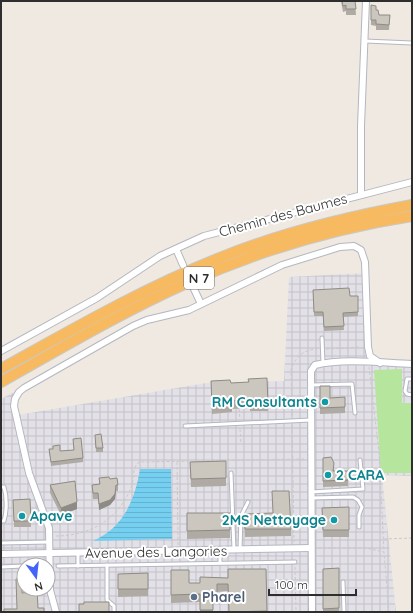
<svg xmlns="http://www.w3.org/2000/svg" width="413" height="613" font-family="Quicksand,sans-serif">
<defs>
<pattern id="industrial-grid" width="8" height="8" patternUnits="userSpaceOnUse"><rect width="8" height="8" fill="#e3e1e8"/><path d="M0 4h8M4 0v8" fill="none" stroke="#c3c1c7"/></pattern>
<pattern id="water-rules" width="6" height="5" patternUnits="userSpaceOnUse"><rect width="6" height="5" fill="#75cff0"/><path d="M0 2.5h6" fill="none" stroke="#66b2ce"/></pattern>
</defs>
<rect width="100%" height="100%" fill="#efe9e1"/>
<path fill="url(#industrial-grid)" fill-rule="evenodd" d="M368 273 370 349 373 356 382 360 412 361V476L382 475 396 612H1V399L16 391 12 398V416L206 383 284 381 289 277ZM24 565H48V589H24Z"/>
<path fill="#b6e59e" d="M402 369V403H412V473H381L374 370Z"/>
<path fill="url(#water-rules)" d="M140 469H171L172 539 93 541C123 528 135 500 140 469Z"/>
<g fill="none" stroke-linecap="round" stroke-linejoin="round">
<g stroke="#b4b7c1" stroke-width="5">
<g id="service">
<path d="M365 41 412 43"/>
<path d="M322 338 323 364"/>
<path d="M412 379H407L405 391 407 394 412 395"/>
<path d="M311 385 352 384 355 413"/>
<path d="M185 426 311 420"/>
<path d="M231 473 234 550"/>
<path d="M1 487H4C7 497 7 511 4 521H1"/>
<path d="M311 492 363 489 360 460"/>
<path d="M311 498 353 497 358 500 362 507 359 515V527"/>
<path d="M1 543 49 542"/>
<path d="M240 550 241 516 248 502"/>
<path d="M78 553V566"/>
<path d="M220 563V550"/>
<path d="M107 565V600L114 606V612"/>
<path d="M58 566 295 562"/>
<path d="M1 567 24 566"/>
<path d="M343 582 344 612"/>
</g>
</g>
<g stroke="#b4b7c1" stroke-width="8">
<g id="minor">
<path d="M361 194V126L366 1"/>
<path d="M176 249 183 265"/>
<path d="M194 289 201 304"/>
<path d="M1 351 97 298 160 256 204 236 412 182"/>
<path d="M1 554 311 548"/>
<path d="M56 612 50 590 49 528 29 473 14 406 15 399 19 392 24 388 133 326 147 320 189 310 282 265 340 247 354 246 361 250 365 262 368 347 370 356 380 363"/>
<path d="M312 612 311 371 315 365C345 358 382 363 412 364"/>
</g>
</g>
<g stroke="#c9c9c9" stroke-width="12">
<g id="trunk">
<path d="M1 369C73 329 146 287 222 257 284 232 347 217 412 205"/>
<path d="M1 382C63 347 124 311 189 282 260 250 335 228 412 216"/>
</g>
</g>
<g stroke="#c9c9c9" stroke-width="1" stroke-dasharray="3 2" stroke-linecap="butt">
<path d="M326 349 361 347"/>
<path d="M369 367 379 452 384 552"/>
<path d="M239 409 240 419"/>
<path d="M292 416 291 370C295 357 303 350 317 349"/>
<path d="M292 425 294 542"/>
<path d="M240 429 241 444"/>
<path d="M177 462 178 545"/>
<path d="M56 536C90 536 120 519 132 485 134 477 132 468 139 462L304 459"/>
<path d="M384 539 412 538"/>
<path d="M318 548H366L384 552 389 612"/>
<path d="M295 567 296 612"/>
</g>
<use href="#service" stroke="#fff" stroke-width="3"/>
<use href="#minor" stroke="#fff" stroke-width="6"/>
<use href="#trunk" stroke="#f8ba60" stroke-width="10"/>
</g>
<g fill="#afaba4">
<path d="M341 1H355L356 15H346V11L343 12Z"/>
<path d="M371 5 376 10 379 15H390L389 30H376V26L371 25Z"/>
<path d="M313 290 350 296H358V316L343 317 344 330 324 331 323 316H314Z"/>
<path d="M211 381 231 383 268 403V411H250V408L232 409V412L212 414Z"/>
<path d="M320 386 330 398 345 397V413L320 414Z"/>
<path d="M73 439 83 458V462L51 466 49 449H53V446L60 451 74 450Z"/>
<path d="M95 439 103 448V452H96Z"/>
<path d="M323 458 334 469V471H348V486L323 487Z"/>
<path d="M226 461V486L191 487 190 462Z"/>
<path d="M99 478 110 479 118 485V491H116L115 499 110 505 99 510 98 499H93L92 491V485L99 484Z"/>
<path d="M50 485 77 509 61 515 50 493Z"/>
<path d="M30 499 31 527H14L13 500Z"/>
<path d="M349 507V537H323L322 508Z"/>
<path d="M187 513H230V538L187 539Z"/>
<path d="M244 514 291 529V536L245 537Z"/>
<path d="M339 568V612H323V569Z"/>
<path d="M266 569 267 612H229L228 591 217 592V602H213V612H200V602L171 603V570L189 583H200L228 578Z"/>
<path d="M148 573V596L118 597V574Z"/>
</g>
<g fill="#8e8b86">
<path d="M116 485V491L115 499 110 505 99 510V504Z"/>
<path d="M77 502V509L61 515V508Z"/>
</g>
<g fill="#cbc7bf" stroke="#8e8b86">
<path d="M342 1H355L356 9H346V5L343 6Z"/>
<path d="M371 5 376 6V10H378L379 15H390L389 25 376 24V20H371Z"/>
<path d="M349 288 350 296H358V312L343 313 344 326 324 327 323 312H314L313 290Z"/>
<path d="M267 378 268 403 250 404V400L231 401 232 405 212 406 211 381 230 380 231 383 249 382 248 379Z"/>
<path d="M320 386H330V398L345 397V407L320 408Z"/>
<path d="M101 434 103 448H96L95 435Z"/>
<path d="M81 438 83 458 51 462 49 449H53V446L60 445V451L74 450 73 439Z"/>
<path d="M331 457 334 463 333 471H348V480L323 481V458Z"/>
<path d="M226 461V478L191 479 190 462Z"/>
<path d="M109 477 110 479 117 478 118 485H116L115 494 110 500 99 504 98 493H93L92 485 100 484 99 478Z"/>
<path d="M75 481 77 502 61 508 50 485Z"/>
<path d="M272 491H289L291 529H245L244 514 273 513Z"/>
<path d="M30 499 31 521H14L13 500Z"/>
<path d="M349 507V530H323L322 508Z"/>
<path d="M187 513H230V530L187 531Z"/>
<path d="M339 568V608L323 609V569Z"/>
<path d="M228 569H266L267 611 229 612 228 584H217V594H213V610H200V594L171 595V570H189V583H200V577L228 578Z"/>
<path d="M148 573V589H118V574Z"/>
<path d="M16 579H22V593L31 592V589H37L38 608H44V612H4V609H17Z"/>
<path d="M84 602H109V612H79V604H84Z"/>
</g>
<g fill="#0f9aa8" stroke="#fff" stroke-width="1.5">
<circle cx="325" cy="402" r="4"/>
<circle cx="328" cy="475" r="4"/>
<circle cx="22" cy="516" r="4"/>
<circle cx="334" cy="520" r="4"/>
</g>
<circle fill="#5c6f8a" stroke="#fff" stroke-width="1.5" cx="194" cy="597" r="4"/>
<g text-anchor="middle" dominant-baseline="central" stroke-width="4" stroke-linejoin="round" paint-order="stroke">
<rect fill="#fff" stroke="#6d6d6d" stroke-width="1" x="184" y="267" width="30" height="22" rx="3"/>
<g font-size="13" font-weight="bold" fill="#2e2e2e">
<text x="199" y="278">N 7</text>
</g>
<g font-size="14" fill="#2e2e2e" stroke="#fff">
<text transform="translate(283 215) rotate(-15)">Chemin des Baumes</text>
<text transform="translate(156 552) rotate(-1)">Avenue des Langories</text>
</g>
<g font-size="14" font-weight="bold" fill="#0d838f" stroke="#fff" text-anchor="end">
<text x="317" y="402">RM Consultants</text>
<text x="336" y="475" text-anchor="start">2 CARA</text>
<text x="30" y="516" text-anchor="start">Apave</text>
<text x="326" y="520">2MS Nettoyage</text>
</g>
<g font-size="14" font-weight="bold" fill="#4e5e75" stroke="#fff" text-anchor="start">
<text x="202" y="597">Pharel</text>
</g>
</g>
<rect width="413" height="613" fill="none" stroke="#2e2e2e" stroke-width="4"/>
<g transform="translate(36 577) rotate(165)"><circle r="19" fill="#ffffff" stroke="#ababab"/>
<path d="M0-3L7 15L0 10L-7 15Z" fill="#4264fb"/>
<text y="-6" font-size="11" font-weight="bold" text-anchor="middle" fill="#2e2e2e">N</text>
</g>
<path d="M269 589v6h87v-6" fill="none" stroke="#2e2e2e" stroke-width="2"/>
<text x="275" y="589" font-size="12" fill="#2e2e2e" stroke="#ffffff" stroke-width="3" paint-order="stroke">100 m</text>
</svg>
